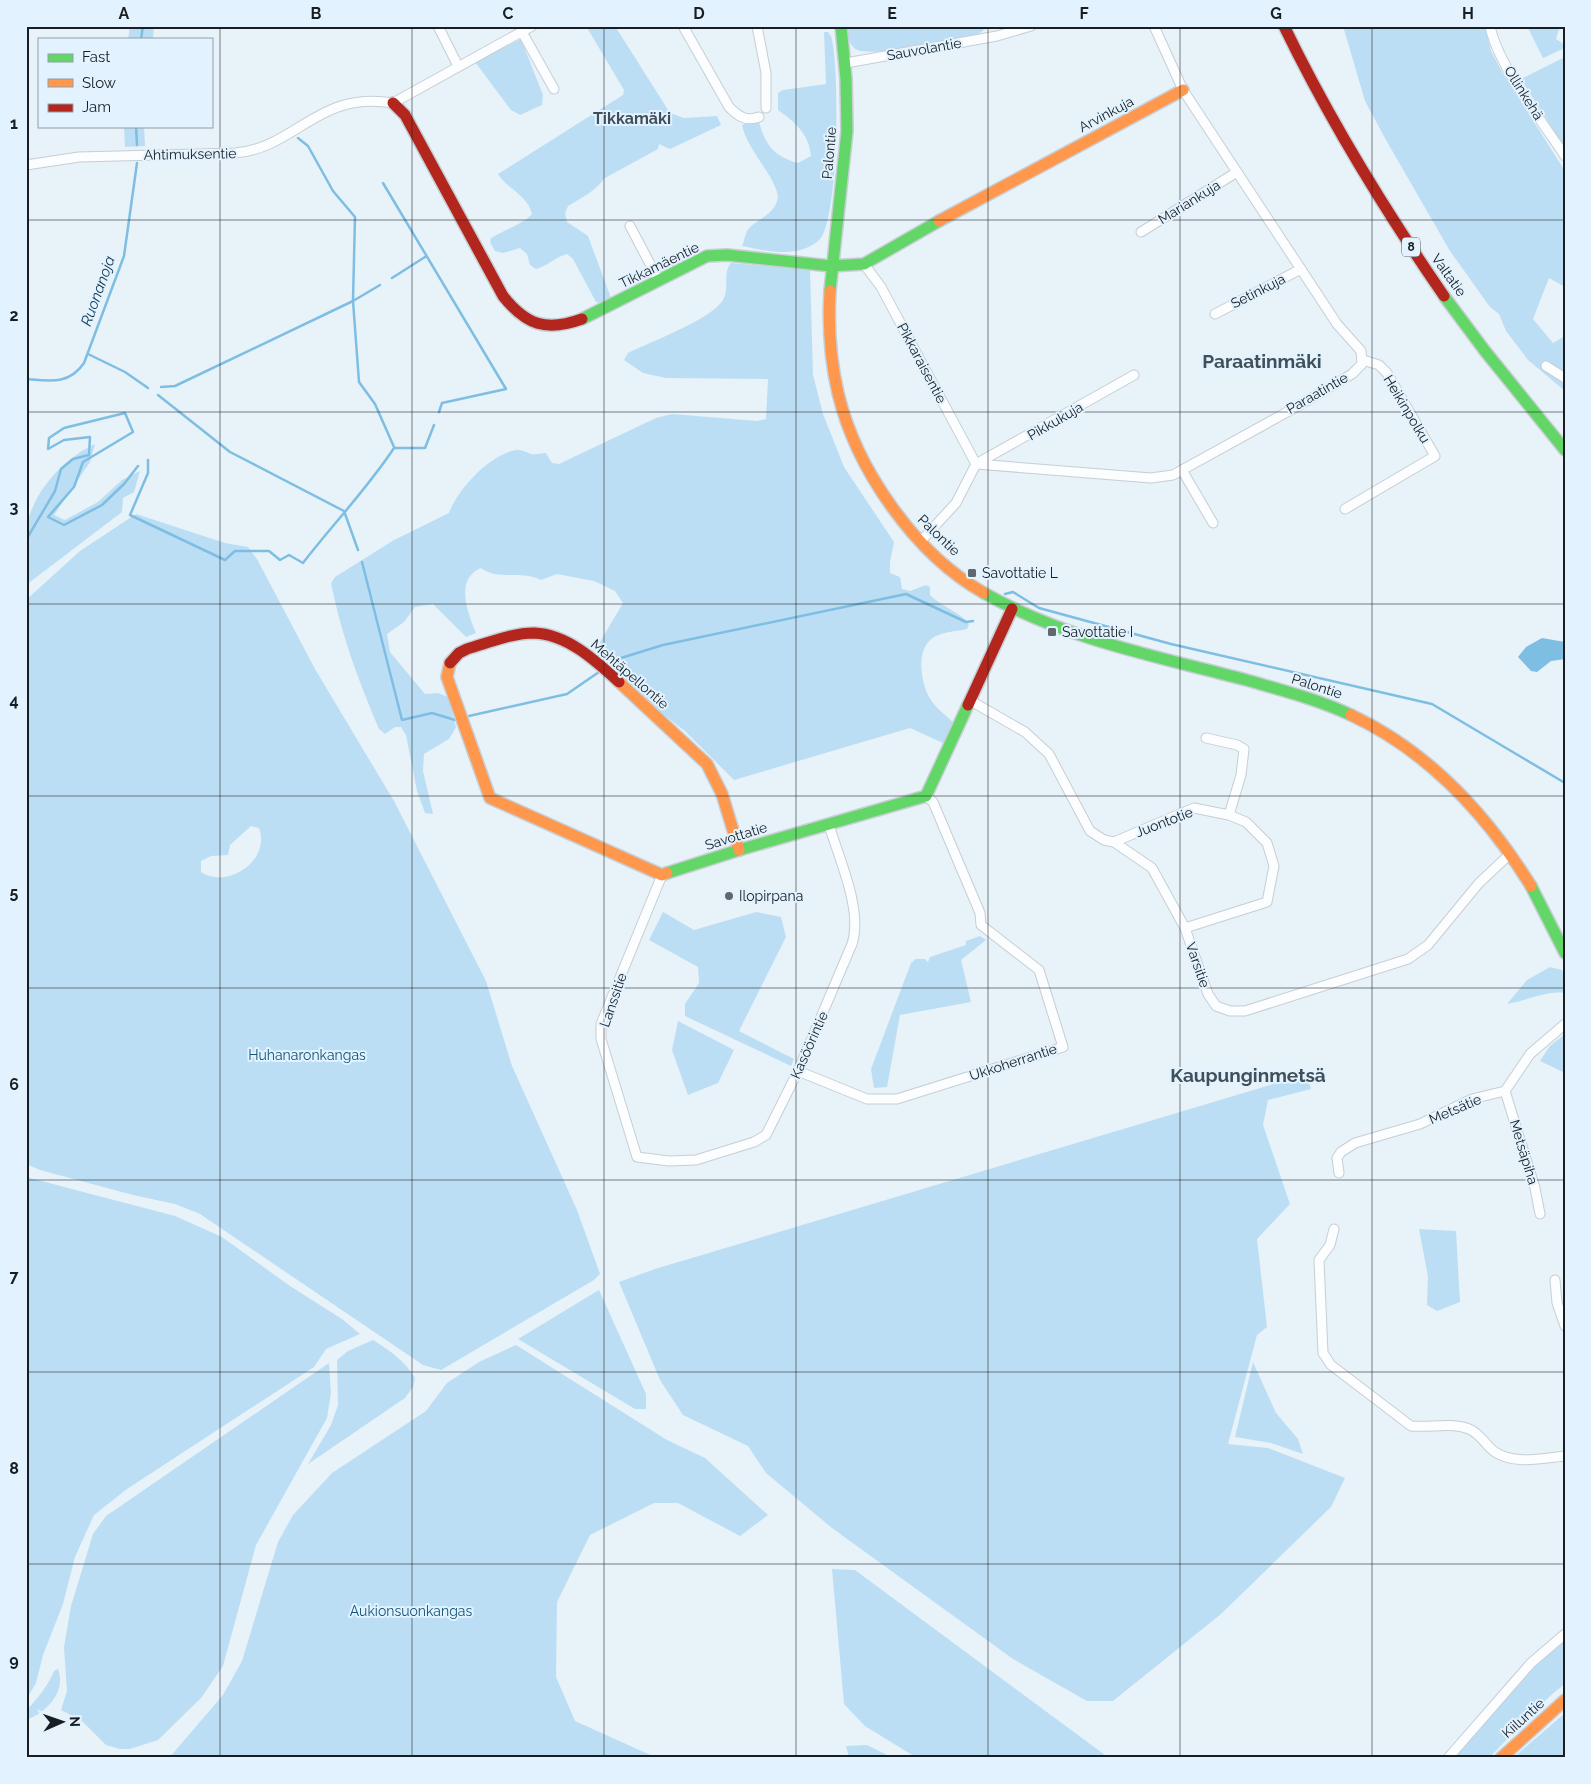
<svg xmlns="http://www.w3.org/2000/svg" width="1591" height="1784" font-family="Raleway,sans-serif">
<rect width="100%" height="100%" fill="#e8f2f9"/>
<g fill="#bcdef4" fill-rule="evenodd">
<path d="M130 26H154L153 39H128Z"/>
<path d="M586 26H615L670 113 684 118 717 116 721 125 670 149 659 144 658 149 605 178C595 191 582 198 568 206L565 213 567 222 588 236 611 298 602 303 596 302 573 259 567 254C555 257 548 266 536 269L530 265 527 254 520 248 503 253 495 251 490 242 491 238C502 231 525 223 532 214 528 195 507 189 498 174L623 95 624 90Z"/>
<path d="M846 26H985V29L976 36C956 40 867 60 854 48 848 42 848 34 846 26Z"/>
<path d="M1343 26H1485L1491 51 1502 72 1565 171V287L1549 278 1533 319 1553 343 1565 336V391L1528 360 1506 331 1499 314 1490 307 1450 251 1386 140 1365 101Z"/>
<path d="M1527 26H1560L1556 39 1565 45V48L1543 58Z"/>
<path d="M824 32H828L831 36C840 64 839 223 819 240 798 259 767 251 742 246 744 242 745 235 747 231 754 220 773 216 777 201 783 184 746 150 742 125L747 123 759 122C766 146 774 156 798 163L811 156C809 134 795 122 778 110V93L783 90 826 84Z"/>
<path d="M521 39 543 95 542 105 520 115 511 110 475 62Z"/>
<path d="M1565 57V148L1521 79Z"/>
<path d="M124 126H144L145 146 125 147Z"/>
<path d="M731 263 810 270 813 375 823 414 844 467 894 542 890 562V573L900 577 902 589 910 591 926 585 930 587V595C942 607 959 611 969 624L967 629C957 631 944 632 936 636 916 646 920 675 927 693 932 705 943 713 953 722L943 743 910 728 734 780 685 731 634 692 617 675V668L603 656 600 642 623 603 615 591 594 581 557 574 541 580C522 570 498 581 481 568 454 579 468 614 476 633L466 637 433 604 415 607 404 622 387 634 390 652 425 694 438 693 448 697 456 727 449 739 424 754 423 771 433 814 425 813 417 791 406 735 401 727H395L385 734 379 729C358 679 342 637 331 583L335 577 394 540 449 513C458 489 489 455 516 450 521 449 525 452 531 454 536 455 541 453 546 453L552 463 559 464 656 418 672 414 757 421 766 419 768 379 666 378 643 373 624 360 628 353C650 342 712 319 723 300 730 289 722 273 731 263Z"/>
<path d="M95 444 90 462 54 515 65 520 98 502 122 480 140 471 134 492 123 498 122 512 26 585C26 566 22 542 27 524 35 490 64 458 95 444Z"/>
<path d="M136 514 225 543 248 547 257 559 315 669 394 801 486 981 512 1066 577 1210 600 1274 594 1280 441 1370 423 1365 200 1214 175 1204 133 1195 40 1170 26 1164V600L80 551ZM251 826 259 828C271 860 228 890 201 872V861L211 856 228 855 230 845Z"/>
<path d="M663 912 694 930 756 912 781 917 786 937 739 1031 794 1059 791 1066 685 1016V1004L699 983 698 967 649 940Z"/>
<path d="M980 936 986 940 961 960 971 1002 900 1015 887 1087 874 1088 871 1069 911 963 916 959H925L928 962 930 957 966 945V941Z"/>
<path d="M1550 967 1562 970 1565 976V993C1547 990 1526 1001 1507 1004L1527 980Z"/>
<path d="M678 1021 734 1050 718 1083 688 1095 672 1050Z"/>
<path d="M1565 1034V1073L1540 1061 1550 1046Z"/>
<path d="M1307 1074 1311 1089 1268 1100 1263 1125 1290 1204 1257 1239 1267 1327 1257 1335 1228 1444 1268 1448 1345 1478 1331 1507 1221 1614 1113 1701H1087L1013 1659 832 1528 766 1473 748 1446 683 1415 660 1380 619 1282 655 1269Z"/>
<path d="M26 1177 175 1216 222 1237 290 1286 342 1319 360 1334 326 1349 314 1367 127 1489 94 1515 75 1557 63 1604 43 1655 36 1683 26 1700Z"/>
<path d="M1419 1229 1456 1231 1460 1302 1437 1311 1427 1305 1428 1277Z"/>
<path d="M599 1290 646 1394V1409H635L518 1339Z"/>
<path d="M373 1340C390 1351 404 1360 415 1378L413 1387 405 1398 308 1464 331 1425 338 1405 337 1360 348 1351Z"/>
<path d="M516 1345 667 1440 705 1458 768 1515 740 1536 678 1503H654L590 1535 557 1602 556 1677 575 1721 657 1758H169L223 1695 242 1661 278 1542 293 1515 332 1473 426 1411 447 1383 479 1362Z"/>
<path d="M1253 1362 1276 1413 1298 1439 1303 1454 1271 1443 1235 1437Z"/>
<path d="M329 1363 331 1393 327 1418 256 1545 223 1666 201 1698 158 1740 130 1749H120L106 1745 82 1721 61 1710 67 1691 64 1647 71 1606 93 1534 106 1516Z"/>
<path d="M832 1569 855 1570 1109 1758H917L865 1726 844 1704Z"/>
<path d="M1565 1639V1684C1537 1705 1514 1733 1489 1758H1452L1515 1685Z"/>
<path d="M58 1669C67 1692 46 1713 26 1720V1710C35 1703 51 1681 54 1671Z"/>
<path d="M1565 1713V1758H1514L1521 1751Z"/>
<path d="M867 1745 893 1758H849L846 1746Z"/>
</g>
<path fill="#7ebee3" d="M1542 638 1565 642V659L1551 661 1537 672 1531 671 1518 657 1526 647Z"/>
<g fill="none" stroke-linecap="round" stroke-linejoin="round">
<g stroke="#7ebee3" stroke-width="2.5">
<path d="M141 39 143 26"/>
<path d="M136 126 137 145"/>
<path d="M298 138 308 146 333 191 355 217 353 301 359 382 375 404 394 447"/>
<path d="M383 183 506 389 442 403 439 412"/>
<path d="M392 278 425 257"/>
<path d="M88 354 125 372 148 388"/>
<path d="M26 379C50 381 69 385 84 363L124 256 137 163"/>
<path d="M161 387 175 386 353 301 380 285"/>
<path d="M158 395 230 452 344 511 358 550"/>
<path d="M148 460V473L130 515 225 560 235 551H269L280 560 289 555 303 563C333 524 367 489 394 448H425L434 425"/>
<path d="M26 540 55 491 61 469 73 459 89 455 90 437 64 440 48 449 49 438 64 428 125 413 133 432 83 462 74 487 48 517 64 525 102 505 124 484 138 466"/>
<path d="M362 562 402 720 432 713 455 720"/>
<path d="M1005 594 1013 592 1039 608 1171 644 1432 704 1565 783"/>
<path d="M612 664 621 658 663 645 906 594 966 622 973 621"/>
<path d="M469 716 567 694 599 672"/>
</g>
<g stroke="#c7ced4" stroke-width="11">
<g id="street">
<path d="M438 26 458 66"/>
<path d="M683 26 729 107C738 116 746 122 759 117"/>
<path d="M757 26 766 73V108"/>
<path d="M1490 26C1498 66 1542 121 1565 156"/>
<path d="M522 32 554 89"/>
<path d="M846 63 997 36 1031 26"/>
<path d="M26 165 79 157 235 153C296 148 318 90 393 103L532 26"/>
<path d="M630 226 659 281"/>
<path d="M1141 232 1237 172"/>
<path d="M864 264 881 287 976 464"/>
<path d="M1215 314 1301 269"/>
<path d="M1546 366 1565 378"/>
<path d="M976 464 1151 478 1173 475 1298 406 1352 374 1362 364 1361 351 1337 324 1183 90 1154 26"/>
<path d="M976 464 1134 375"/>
<path d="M1182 470 1213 523"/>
<path d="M1345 509 1435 456 1387 373 1379 365 1363 360"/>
<path d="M921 541 956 503 976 464"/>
<path d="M971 701 1025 732 1049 754 1090 831 1104 840 1114 842 1152 868 1185 928 1208 994 1216 1006 1230 1011H1245L1408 959 1428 945 1479 883 1510 854"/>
<path d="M1206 738 1237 745 1244 749 1241 775 1229 815"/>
<path d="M1114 842 1194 808 1229 815 1246 822 1267 843 1274 866 1267 902 1185 928"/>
<path d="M662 875 601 1024V1039L637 1157 669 1161 696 1160 754 1142 766 1135 798 1071 852 944C863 910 839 859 829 825"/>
<path d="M798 1071 867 1099H897L1063 1047 1039 970 981 925 980 913 933 802 926 796"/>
<path d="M1505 1091 1535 1188 1540 1214"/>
<path d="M1339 1173 1337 1158 1341 1152 1355 1143 1420 1124 1472 1099 1505 1091 1530 1054 1565 1024"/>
<path d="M1334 1229 1330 1245 1319 1260 1323 1353 1331 1365 1411 1426C1430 1428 1451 1422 1469 1429 1480 1433 1486 1446 1495 1452 1514 1465 1544 1458 1565 1456"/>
<path d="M1555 1280 1557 1303 1565 1326"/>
<path d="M1448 1758 1531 1663 1565 1634"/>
</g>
</g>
<g stroke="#c7ced4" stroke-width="14">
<g id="fast">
<path d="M830 291 847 131 846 79 841 26"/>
<path d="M1444 296 1485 351 1565 450"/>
<path d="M582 319 707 256 727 255 831 266 864 264 939 221"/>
<path d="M984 593C1067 640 1160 657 1250 681 1285 691 1319 700 1351 715"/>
<path d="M667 873 739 850 926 796 968 705"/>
<path d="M1531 886 1565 953"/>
</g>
</g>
<g stroke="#c7ced4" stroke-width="14">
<g id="slow">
<path d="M939 221 1183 90"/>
<path d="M830 291C828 325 830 359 838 393 856 469 915 554 984 593"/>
<path d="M450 663 447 677 490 798 662 875 667 873"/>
<path d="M619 682 707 764 722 794 739 850"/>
<path d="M1351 715C1428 751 1487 815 1531 886"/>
<path d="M1501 1758 1565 1700"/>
</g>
</g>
<g stroke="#c7ced4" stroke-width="14">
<g id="jam">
<path d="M1284 26C1330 121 1384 209 1444 296"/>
<path d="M393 103 405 115 503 296C526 325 546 332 582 319"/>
<path d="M450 663 459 653 467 649C488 643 512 633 534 633 567 634 596 661 619 682"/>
<path d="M968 705 1012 609"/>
</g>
</g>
<use href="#street" stroke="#fcfdfe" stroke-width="9"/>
<use href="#fast" stroke="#63d668" stroke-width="11"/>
<use href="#slow" stroke="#ff974d" stroke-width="11"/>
<use href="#jam" stroke="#b3261e" stroke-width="11"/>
</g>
<path fill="none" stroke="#181e22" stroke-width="1" stroke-opacity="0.55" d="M220 26V1758M412 26V1758M604 26V1758M796 26V1758M988 26V1758M1180 26V1758M1372 26V1758M26 220H1565M26 412H1565M26 604H1565M26 796H1565M26 988H1565M26 1180H1565M26 1372H1565M26 1564H1565"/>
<g fill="#61686d" stroke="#e2f3ff" stroke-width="2">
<rect x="967" y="568" width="10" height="10" rx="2.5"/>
<rect x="1047" y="627" width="10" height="10" rx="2.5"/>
<circle cx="729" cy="896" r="5"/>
</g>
<g text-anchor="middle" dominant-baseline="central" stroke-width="4" stroke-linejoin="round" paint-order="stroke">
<rect fill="#e2f3ff" stroke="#555e64" stroke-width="1" x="1402" y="237.5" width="18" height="19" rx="4"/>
<g font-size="12" font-weight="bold" fill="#181e22">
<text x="1411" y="247">8</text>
</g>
<g font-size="14" fill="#181e22" stroke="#e2f3ff">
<text transform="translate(924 49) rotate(-10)">Sauvolantie</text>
<text transform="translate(1524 93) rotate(58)">Ollinkehä</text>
<text transform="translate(1106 114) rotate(-28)">Arvinkuja</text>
<text transform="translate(829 153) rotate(-85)">Palontie</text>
<text transform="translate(190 154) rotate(-1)">Ahtimuksentie</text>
<text transform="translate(1189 202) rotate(-32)">Mariankuja</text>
<text transform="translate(659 265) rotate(-26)">Tikkamäentie</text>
<text transform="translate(1449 275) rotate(54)">Valtatie</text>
<text transform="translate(1258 291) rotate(-27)">Setinkuja</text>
<text transform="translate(922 363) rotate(62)">Pikkaraisentie</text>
<text transform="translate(1317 393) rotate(-30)">Paraatintie</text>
<text transform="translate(1407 409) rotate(59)">Heikinpolku</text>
<text transform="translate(1055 421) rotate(-30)">Pikkukuja</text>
<text transform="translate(939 535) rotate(44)">Palontie</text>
<text transform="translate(630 674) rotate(41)">Mehtäpellontie</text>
<text transform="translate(1317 686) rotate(18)">Palontie</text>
<text transform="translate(1164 822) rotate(-21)">Juontotie</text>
<text transform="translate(736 836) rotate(-17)">Savottatie</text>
<text transform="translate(1198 965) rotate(71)">Varsitie</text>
<text transform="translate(613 1000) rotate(-71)">Lanssitie</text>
<text transform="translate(809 1045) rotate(-66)">Kasöörintie</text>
<text transform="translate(1013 1062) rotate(-18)">Ukkoherrantie</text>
<text transform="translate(1455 1109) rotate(-23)">Metsätie</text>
<text transform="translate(1524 1152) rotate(73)">Metsäpiha</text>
<text transform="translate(1523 1718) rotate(-42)">Kiiluntie</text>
</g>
<g font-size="14" fill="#181e22" stroke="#e2f3ff" text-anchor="start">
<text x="982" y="573">Savottatie L</text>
<text x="1062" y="632">Savottatie I</text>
<text x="739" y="896">Ilopirpana</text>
</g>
<g font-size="14" fill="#125477" stroke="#e2f3ff">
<text x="307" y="1055">Huhanaronkangas</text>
<text x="411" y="1611">Aukionsuonkangas</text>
</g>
<g font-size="15" font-style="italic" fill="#13384e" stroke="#e2f3ff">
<text transform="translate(98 291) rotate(-70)">Ruonanoja</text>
</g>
<g font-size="16" font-weight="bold" fill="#414f59" stroke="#e2f3ff">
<text x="632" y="118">Tikkamäki</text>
</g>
<g font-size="19" font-weight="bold" fill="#414f59" stroke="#e2f3ff">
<text x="1262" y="361">Paraatinmäki</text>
<text x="1248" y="1075">Kaupunginmetsä</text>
</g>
</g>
<rect width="1591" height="1784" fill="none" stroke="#e2f3ff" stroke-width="55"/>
<rect x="38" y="38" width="175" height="90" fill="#e2f3ff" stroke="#919ea7"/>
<rect x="48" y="54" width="25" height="8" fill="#63d668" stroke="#919ea7"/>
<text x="82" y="62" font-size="15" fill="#181e22">Fast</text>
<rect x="48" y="79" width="25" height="8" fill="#ff974d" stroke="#919ea7"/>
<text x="82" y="88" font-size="15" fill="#181e22">Slow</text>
<rect x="48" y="104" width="25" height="8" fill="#b3261e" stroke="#919ea7"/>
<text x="82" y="112" font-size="15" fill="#181e22">Jam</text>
<g transform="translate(62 1722) rotate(88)" stroke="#e2f3ff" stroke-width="4" paint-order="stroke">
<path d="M0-4L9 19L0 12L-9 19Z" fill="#181e22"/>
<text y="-8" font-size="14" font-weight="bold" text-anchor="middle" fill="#181e22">N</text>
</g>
<rect x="28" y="28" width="1536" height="1728" fill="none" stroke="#181e22" stroke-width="2"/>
<g font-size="16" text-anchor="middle" font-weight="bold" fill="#181e22">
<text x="124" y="19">A</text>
<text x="316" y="19">B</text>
<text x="508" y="19">C</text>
<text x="699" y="19">D</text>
<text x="892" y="19">E</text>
<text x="1084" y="19">F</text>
<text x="1276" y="19">G</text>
<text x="1468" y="19">H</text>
<text x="14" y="129">1</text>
<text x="14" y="321">2</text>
<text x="14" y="513">3</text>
<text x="14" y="706">4</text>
<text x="14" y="898">5</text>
<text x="14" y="1090">6</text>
<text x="14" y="1282">7</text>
<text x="14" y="1474">8</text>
<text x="14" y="1666">9</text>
</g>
</svg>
